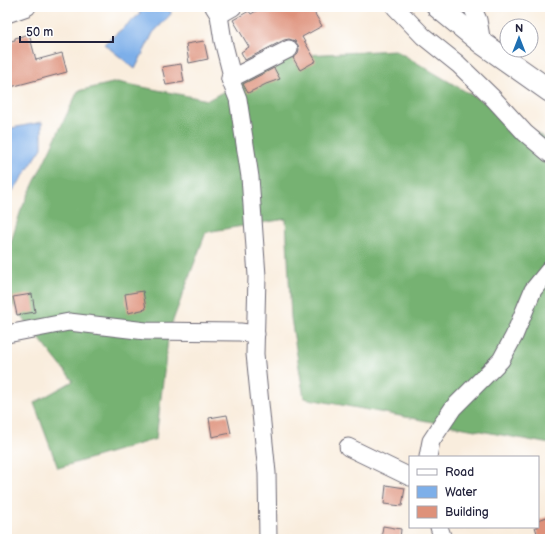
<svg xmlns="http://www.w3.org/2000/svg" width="557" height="546" font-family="'Balsamiq Sans',sans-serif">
<rect width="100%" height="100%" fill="#fff"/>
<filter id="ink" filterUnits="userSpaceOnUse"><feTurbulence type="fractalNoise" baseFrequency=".025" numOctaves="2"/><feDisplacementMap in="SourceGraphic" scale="8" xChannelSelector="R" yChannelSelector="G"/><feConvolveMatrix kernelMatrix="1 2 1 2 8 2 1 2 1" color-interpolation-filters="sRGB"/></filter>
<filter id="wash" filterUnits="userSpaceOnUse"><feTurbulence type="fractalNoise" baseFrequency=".012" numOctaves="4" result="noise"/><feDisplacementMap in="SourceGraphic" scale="16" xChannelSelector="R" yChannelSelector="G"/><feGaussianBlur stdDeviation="0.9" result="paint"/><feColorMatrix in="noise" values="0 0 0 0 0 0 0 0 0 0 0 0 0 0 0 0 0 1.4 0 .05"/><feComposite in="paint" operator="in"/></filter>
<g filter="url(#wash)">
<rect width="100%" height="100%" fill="#f9eddd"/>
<path fill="#76b272" stroke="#4c6a56" d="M395 50 550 141V444L304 398 291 318 286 219 206 232 169 331 156 439 58 468 34 403 73 381 7 298V255L21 210 78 91 117 82 208 100 289 56Z"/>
<g fill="#7dafe9" stroke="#506892">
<path d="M138 7H170L171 14 153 33 135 69 104 44 140 14Z"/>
<path d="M42 122V148L18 184 7 198V129Z"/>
</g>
<g id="blocks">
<g fill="#de917a">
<path d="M263 7H311L322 26 302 37 316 61 300 70 293 58 298 54 299 49 298 45 295 41 289 39 284 40 245 60 241 52 249 47 233 20 249 11 251 14Z"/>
<path d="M29 34 36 60 62 53 67 72 7 88V42L15 40V38Z"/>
<path d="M204 41 208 59 189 63 186 44Z"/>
<path d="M181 64 184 82 166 85 162 67Z"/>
<path d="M274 68 280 79 266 84 248 93 243 84Z"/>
<path d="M143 291 146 309 128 313 125 294Z"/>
<path d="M32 294 35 312 17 315 13 297Z"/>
<path d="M227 415 231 433 212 437 209 418Z"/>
<path d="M386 485 405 488 402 506 384 504Z"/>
<path d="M550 516V536L539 539 535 527H538V520Z"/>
<path d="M383 526 401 529 400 539H381Z"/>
</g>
</g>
</g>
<g filter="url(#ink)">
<use href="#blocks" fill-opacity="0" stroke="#6d6974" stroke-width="1"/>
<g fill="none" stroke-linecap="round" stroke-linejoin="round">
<g stroke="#6d6974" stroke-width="19">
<g id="minor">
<path d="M214 7 219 15 223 41 231 72 230 79 238 99 250 177 257 276 255 354 267 473 268 539"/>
<path d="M395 7 423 36 458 64 491 96 525 133 550 154"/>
<path d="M472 7 478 20 482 43"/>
<path d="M7 14 27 7"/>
<path d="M219 15 233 7"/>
<path d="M230 79 289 49"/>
<path d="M7 334 69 322 146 331 240 332 256 334"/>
<path d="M348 447 410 477"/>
<path d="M428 457 431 441 453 408 501 360 514 336 533 290 550 269"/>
<path d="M439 527 443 539"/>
</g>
</g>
<g stroke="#6d6974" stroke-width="24">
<path id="highway" d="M438 7 482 43 550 91"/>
</g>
<use href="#minor" stroke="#fff" stroke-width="17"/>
<use href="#highway" stroke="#fff" stroke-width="22"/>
</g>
</g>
<rect width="557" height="546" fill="none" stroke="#fff" stroke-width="24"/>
<rect x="409" y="456" width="130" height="72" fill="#ffffff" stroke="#a7a7b1"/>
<rect x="417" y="469" width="20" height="6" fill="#ffffff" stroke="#a7a7b1"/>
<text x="445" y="476" font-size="12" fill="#22223b">Road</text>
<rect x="417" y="486" width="20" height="12" fill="#7dafe9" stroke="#a7a7b1"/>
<text x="445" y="496" font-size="12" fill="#22223b">Water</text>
<rect x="417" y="506" width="20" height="12" fill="#de917a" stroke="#a7a7b1"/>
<text x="445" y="516" font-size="12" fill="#22223b">Building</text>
<g transform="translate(519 38)"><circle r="19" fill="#ffffff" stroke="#a7a7b1"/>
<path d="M0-3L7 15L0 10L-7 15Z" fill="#1f6fb2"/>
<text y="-6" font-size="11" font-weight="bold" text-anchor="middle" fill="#22223b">N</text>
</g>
<path d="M20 36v6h93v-6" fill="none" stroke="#22223b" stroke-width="2"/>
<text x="26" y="36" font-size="12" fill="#22223b" stroke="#ffffff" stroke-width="3" paint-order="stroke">50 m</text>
</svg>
